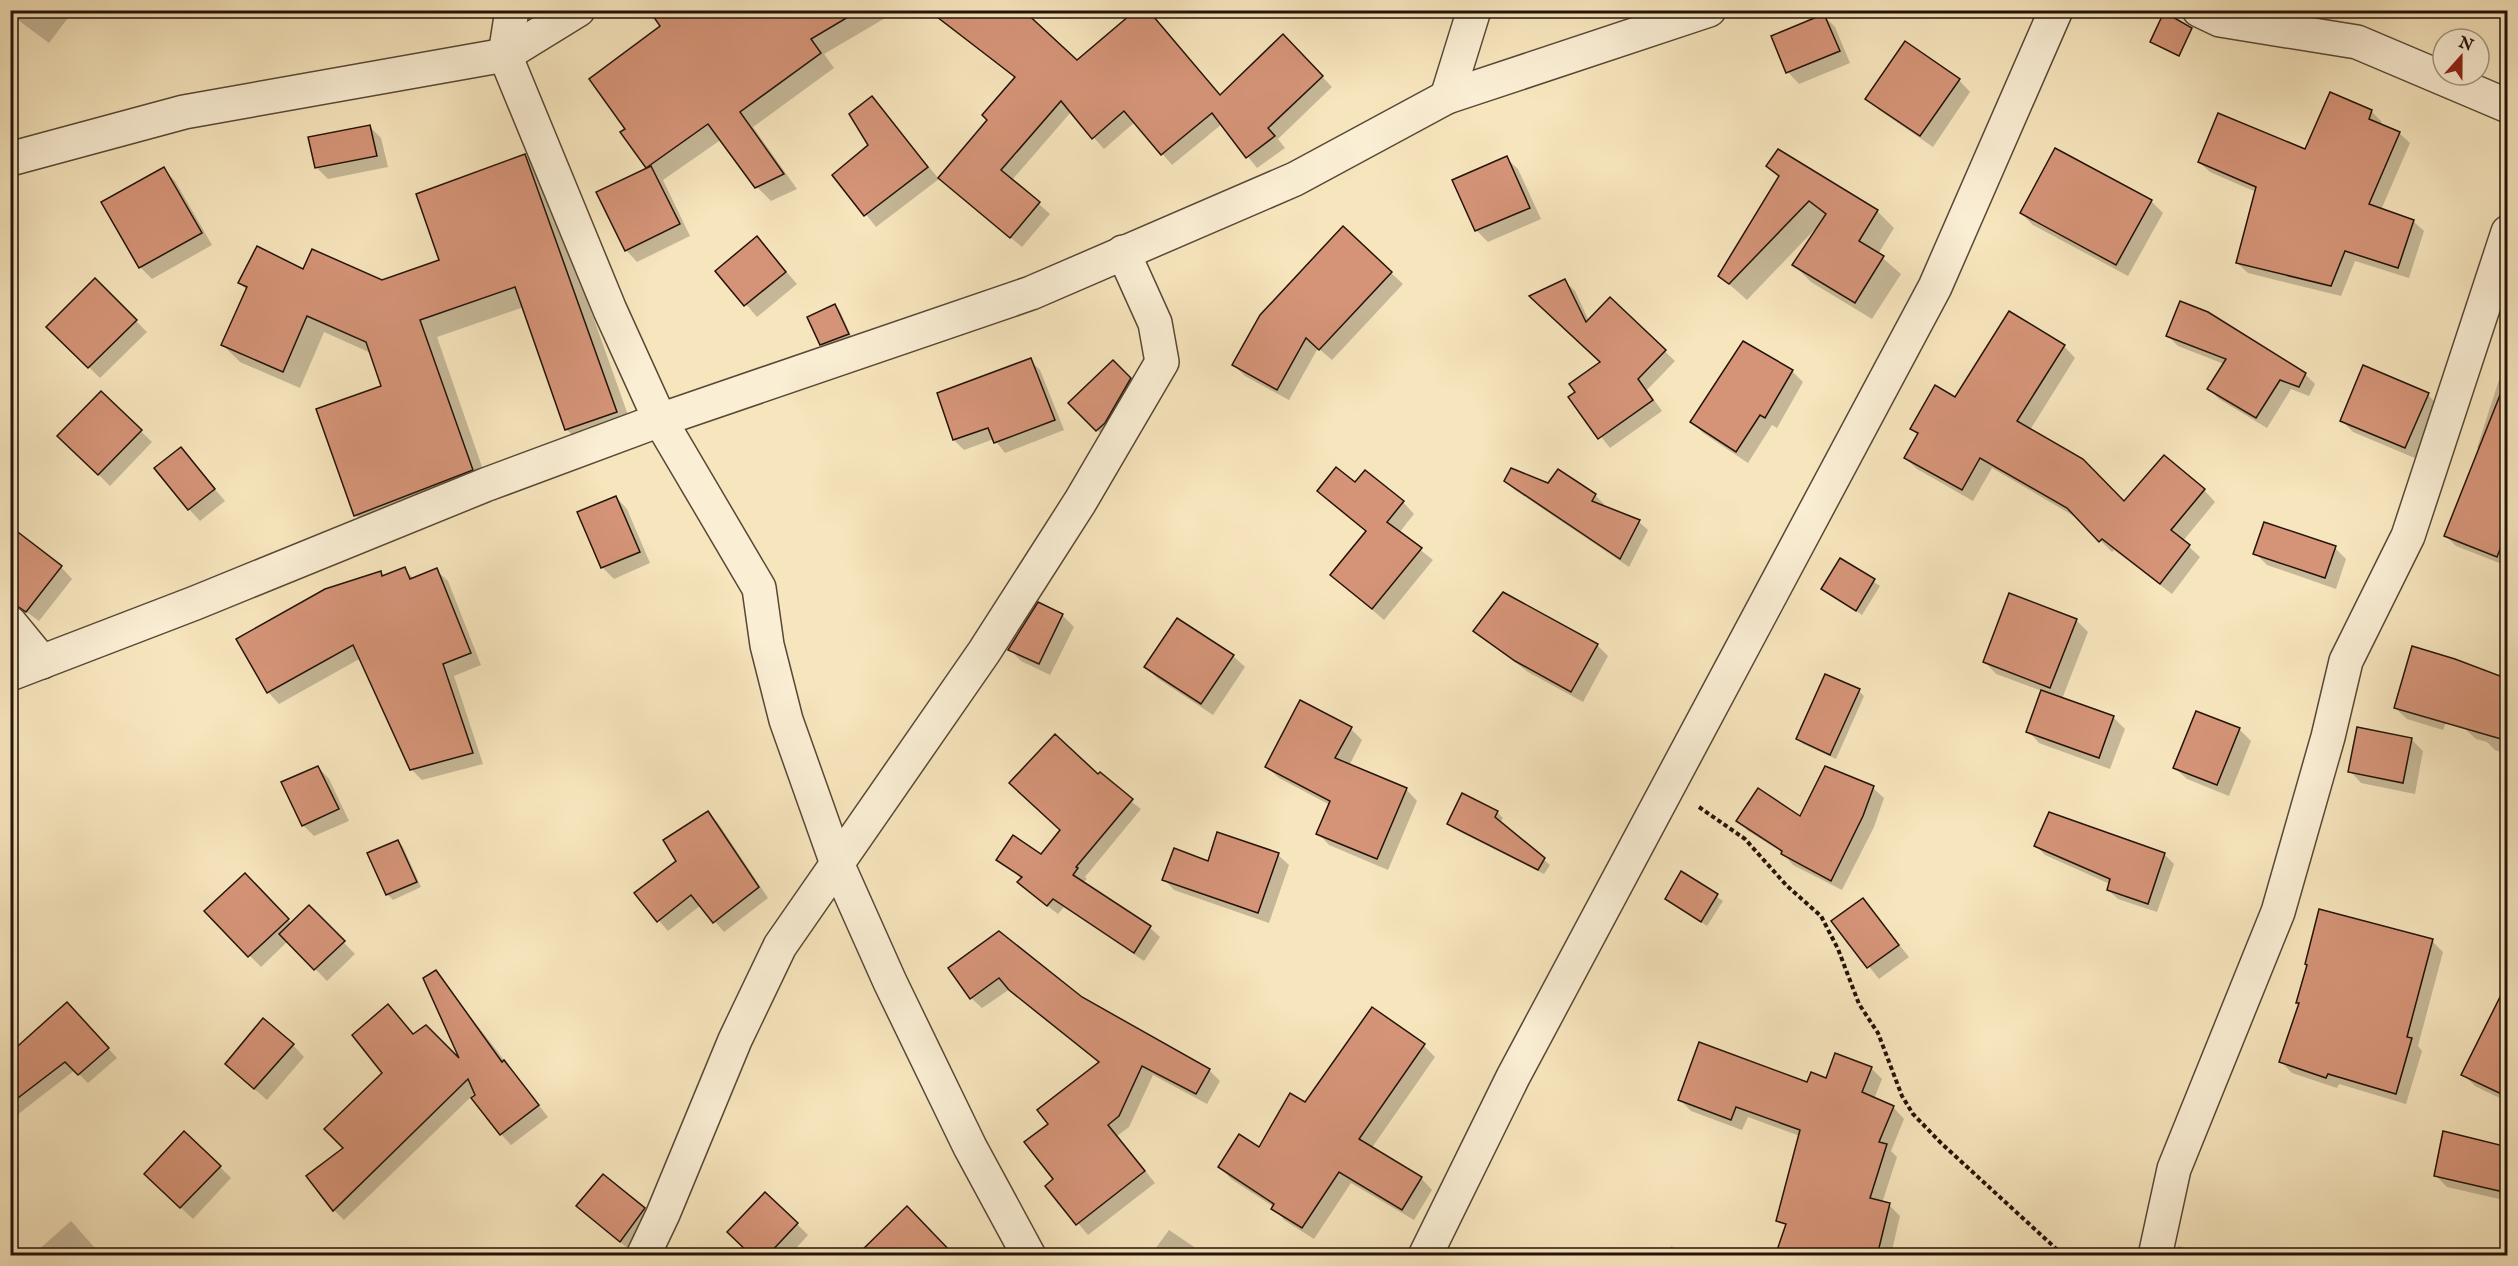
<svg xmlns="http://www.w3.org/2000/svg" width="2518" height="1266" font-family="'IM FELL English',serif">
<rect width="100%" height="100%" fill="#f7e5bd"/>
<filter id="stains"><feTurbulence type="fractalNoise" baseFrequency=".00333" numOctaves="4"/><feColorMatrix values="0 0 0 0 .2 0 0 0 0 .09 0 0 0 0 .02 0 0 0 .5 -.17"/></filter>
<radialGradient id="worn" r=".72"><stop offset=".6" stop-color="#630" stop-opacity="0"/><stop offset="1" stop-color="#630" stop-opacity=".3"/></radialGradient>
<g fill="#0003">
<path d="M14 10H74L49 43 22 23 12 14Z"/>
<path d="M651 10H899L824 54 834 68 753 127 797 189 771 201 757 187 722 139 663 180 690 236 637 262 626 250 648 169 627 129 662 26Z"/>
<path d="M1824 16 1835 27 1850 63 1799 84 1788 72Z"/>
<path d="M949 25 1077 62 1221 96 1294 47 1332 87 1278 139 1285 148 1257 168 1222 124 1172 165 1135 122 1104 149 1071 112 1012 180 1050 214 1022 247 951 188 1016 79Z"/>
<path d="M1959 80 1970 92 1933 147 1879 110 1867 98Z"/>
<path d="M2331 94 2372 112 2382 122 2380 125 2399 133 2410 143 2381 210 2413 221 2424 231 2409 278 2355 261 2341 296 2248 273 2237 263 2256 192 2210 172 2199 162 2306 151Z"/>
<path d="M872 98 939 179 876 227 834 175 870 145Z"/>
<path d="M370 127 381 138 388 167 328 179 316 167Z"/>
<path d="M525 155 542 173 633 429 584 446 566 429 524 307 437 337 489 487 373 532 356 515 383 387 371 353 324 332 300 388 240 362 223 345 247 290 240 283 304 271 381 281 441 261Z"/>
<path d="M1506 158 1518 169 1541 219 1488 242 1477 231 1454 181Z"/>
<path d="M1768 166 1877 211 1894 228 1878 254 1901 274 1872 319 1811 282 1794 265 1817 227 1747 300 1720 276 1779 177Z"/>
<path d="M163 169 175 181 212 245 152 279 140 267 103 203Z"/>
<path d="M2151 201 2163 213 2128 276 2033 225 2021 213Z"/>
<path d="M1343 228 1403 284 1332 360 1318 348 1289 400 1245 376 1234 365Z"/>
<path d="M757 238 797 284 757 317 717 271Z"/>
<path d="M95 280 147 332 100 378 48 327Z"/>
<path d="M1564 280 1575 291 1589 321 1610 299 1675 361 1647 390 1662 411 1610 448 1570 397 1602 363Z"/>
<path d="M835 305 840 311 853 340 827 350 821 345 809 317Z"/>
<path d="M2168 336 2305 374 2315 384 2309 396 2291 389 2267 428 2219 399 2209 389 2224 364 2178 346Z"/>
<path d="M2064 346 2075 358 2030 430 2125 503 2204 490 2215 502 2183 541 2200 557 2172 594 2114 550 2112 552 2079 519 1992 468 1973 501 1917 469 1905 458 1918 435 1912 429 1956 399Z"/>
<path d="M2508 352V565L2507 566 2456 546 2445 535 2479 450 2477 448Z"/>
<path d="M1030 360 1040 370 1064 430 1005 453 994 439 964 450 954 440Z"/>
<path d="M1113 362 1141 391 1109 442 1071 403Z"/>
<path d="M1792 371 1803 382 1777 428 1772 425 1748 463 1703 433 1692 422Z"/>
<path d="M101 393 152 442 110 486 60 436Z"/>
<path d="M2428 395 2439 406 2417 459 2353 432 2342 421Z"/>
<path d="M180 449 225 501 200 521 189 509Z"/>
<path d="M1506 481 1549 485 1595 495 1604 504 1602 507 1639 522 1648 530 1629 567 1515 490Z"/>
<path d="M1355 484 1403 502 1414 514 1399 533 1433 560 1384 620 1332 575 1367 532 1319 491Z"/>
<path d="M616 497 627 509 650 563 614 579 602 567Z"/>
<path d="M2335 548 2346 559 2336 589 2267 565 2255 553Z"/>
<path d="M1840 560 1880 586 1862 615 1823 588Z"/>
<path d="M61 567 72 579 39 621 10 600Z"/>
<path d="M404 569 414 579 436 570 448 581 481 665 454 676 483 764 422 780 411 769 361 658 279 704 268 692 380 573 384 577Z"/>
<path d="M1062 615 1074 627 1050 675 1021 661 1010 650Z"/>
<path d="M2076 620 2088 632 2062 699 2113 717 2125 729 2110 769 2039 743 2028 731 2042 691 1996 674 1985 662Z"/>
<path d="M1475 631 1597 645 1608 656 1583 702 1528 672Z"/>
<path d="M1233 656 1245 667 1213 715 1157 678 1146 667Z"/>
<path d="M2466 672 2443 730 2407 719 2395 708Z"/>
<path d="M2508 680V755L2495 750 2487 742 2476 739 2464 728Z"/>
<path d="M1859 691 1864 696 1836 759 1803 744 1798 739Z"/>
<path d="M1351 729 1362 740 1349 766 1406 789 1417 801 1388 870 1329 845 1318 833 1330 805 1279 778 1267 767Z"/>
<path d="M2239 729 2251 741 2229 796 2187 779 2175 768Z"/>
<path d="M2411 739 2423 751 2415 794 2361 783 2350 771Z"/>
<path d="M318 767 329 779 349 821 314 836 303 825Z"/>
<path d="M1098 776 1141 809 1085 877 1087 879 1083 883 1150 928 1160 937 1144 961 1064 907 1058 914 1029 892 1019 882 1022 879 998 860 1041 856Z"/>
<path d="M1873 788 1884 798 1874 827 1842 890 1793 865 1783 853 1748 831 1738 820 1801 818Z"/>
<path d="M1497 812 1503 818 1500 823 1550 865 1544 874 1454 829 1449 824Z"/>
<path d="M708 813 718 823 768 898 724 932 701 905 668 931 636 894 678 861Z"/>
<path d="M2049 814 2165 855 2174 864 2157 912 2118 899 2108 890 2110 884 2045 855 2036 846Z"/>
<path d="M1218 834 1278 855 1289 865 1269 923 1174 890 1164 879 1208 863Z"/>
<path d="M398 841 403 847 421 887 393 900 387 894Z"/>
<path d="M1682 873 1723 901 1707 926 1667 899Z"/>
<path d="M256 886 292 924 309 907 355 954 327 981 288 941 261 967 206 911Z"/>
<path d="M1863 900 1909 957 1879 979 1833 921Z"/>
<path d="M999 933 1081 999 1209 1070 1220 1081 1207 1104 1153 1075 1129 1127 1117 1136 1155 1183 1088 1235 1047 1186 1055 1179 1050 1124 1100 1063 1010 989 982 1008 971 998Z"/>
<path d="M2432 941 2443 952 2418 1046 2422 1051 2406 1104 2339 1084 2337 1088 2292 1073 2281 1062 2300 1004 2298 1002Z"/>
<path d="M436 972 548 1117 511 1145 501 1134 476 1092 344 1220 334 1210 345 1149 384 1073 398 1017 414 1035 462 1063Z"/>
<path d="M2508 1011V1102L2475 1086 2463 1074Z"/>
<path d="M76 1013 117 1058 88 1083 75 1070 17 1115 10 1108V1055Z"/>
<path d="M293 1045 304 1057 267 1100 238 1075Z"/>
<path d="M1424 1046 1435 1057 1371 1149 1421 1178 1432 1190 1414 1220 1351 1183 1314 1239 1284 1220 1274 1207 1231 1179 1220 1167 1260 1149 1305 1104Z"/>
<path d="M1871 1068 1882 1079 1874 1099 1893 1107 1904 1119 1891 1151 1897 1157 1882 1203 1889 1205 1900 1216 1892 1250 1841 1236 1795 1200 1800 1136 1748 1117 1742 1130 1691 1111 1680 1100 1808 1084Z"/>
<path d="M2508 1148V1201L2447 1187 2435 1175Z"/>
<path d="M220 1167 231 1178 193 1219 158 1186Z"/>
<path d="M578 1206 644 1209 655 1221 632 1252Z"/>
<path d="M71 1221 102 1256H39L36 1252Z"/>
<path d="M797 1224 808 1235 789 1256H753Z"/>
<path d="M1169 1230 1203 1253 1205 1256H1150Z"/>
<path d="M1671 1246 1690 1256H1667Z"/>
<path d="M2178 1246 2224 1256H2175Z"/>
</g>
<g fill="#d59478" stroke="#231308" stroke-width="1.5">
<path d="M649 10H860L811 39 821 53 740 112 784 174 755 188 708 124 646 168 620 132 625 129 589 79 660 26Z"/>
<path d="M928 10H1023L1077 60 1136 10H1148L1220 95 1283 34 1323 76 1268 128 1275 136 1246 158 1212 113 1161 155 1124 111 1092 139 1061 101 1001 170 1040 202 1010 238 938 178 987 120 982 115 1015 77Z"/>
<path d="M2164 12 2192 28 2179 56 2150 42Z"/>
<path d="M1824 14 1840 51 1786 73 1771 36Z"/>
<path d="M1905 41 1960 79 1920 136 1865 99Z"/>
<path d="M2330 92 2372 110 2369 119 2400 132 2369 204 2414 220 2398 268 2345 251 2331 286 2236 263 2256 187 2198 162 2218 113 2305 149Z"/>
<path d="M872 96 928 167 864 216 832 175 868 145 849 114Z"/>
<path d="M370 125 377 156 315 168 308 137Z"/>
<path d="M2055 148 2152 200 2116 265 2020 213Z"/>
<path d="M1778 149 1878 210 1859 241 1884 256 1855 303 1792 265 1826 214 1809 201 1729 284 1718 276 1779 176 1766 166Z"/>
<path d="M525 154 617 412 565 430 515 287 420 320 473 470 354 516 316 409 381 386 366 342 307 316 283 372 221 345 247 287 238 283 257 246 303 269 312 249 382 280 439 260 416 194Z"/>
<path d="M1507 156 1530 208 1475 231 1452 180Z"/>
<path d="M651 166 680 224 625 251 596 192Z"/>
<path d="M164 167 202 233 139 268 101 202Z"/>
<path d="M1343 226 1392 272 1319 350 1306 338 1277 390 1232 365 1260 315Z"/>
<path d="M757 236 786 272 744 306 715 271Z"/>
<path d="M95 278 137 320 88 368 46 327Z"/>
<path d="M1565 279 1586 322 1610 297 1666 350 1638 379 1653 400 1598 439 1568 397 1575 392 1569 384 1600 362 1529 296Z"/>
<path d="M2180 301 2208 312 2306 373 2299 387 2280 380 2256 418 2207 389 2226 359 2166 336Z"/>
<path d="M835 304 849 334 820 345 807 317Z"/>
<path d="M2009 311 2065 345 2017 421 2083 459 2124 501 2164 455 2205 489 2171 530 2190 545 2160 584 2102 539 2099 542 2067 508 1980 458 1962 490 1904 458 1918 433 1910 429 1935 385 1955 397Z"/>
<path d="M1743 341 1793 370 1765 418 1760 415 1736 452 1690 422Z"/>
<path d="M1031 358 1055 420 994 443 988 428 953 440 937 393Z"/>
<path d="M1113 360 1131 378 1105 423 1096 431 1068 403Z"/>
<path d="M2363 365 2429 393 2405 448 2340 421Z"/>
<path d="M2506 380 2508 529 2497 557 2444 536Z"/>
<path d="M101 391 142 430 98 475 57 436Z"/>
<path d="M181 447 215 489 188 510 154 468Z"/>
<path d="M1336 467 1355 482 1365 470 1404 501 1387 522 1422 548 1372 609 1330 575 1366 531 1317 491Z"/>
<path d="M1511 468 1548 483 1558 469 1596 494 1592 501 1640 520 1620 559 1504 481Z"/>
<path d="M616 496 640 552 601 568 577 512Z"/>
<path d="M2264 522 2336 546 2325 578 2253 554Z"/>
<path d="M10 526 62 566 26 612 17 606 10 605Z"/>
<path d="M1840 558 1875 579 1856 611 1821 589Z"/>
<path d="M405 567 410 579 437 568 471 653 443 664 473 753 410 770 353 645 267 693 236 639 325 589 381 571 382 576Z"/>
<path d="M1503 592 1598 644 1571 692 1515 661 1473 631Z"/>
<path d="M2009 593 2077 619 2050 688 1983 662Z"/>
<path d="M1038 602 1063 614 1039 664 1008 650Z"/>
<path d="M1177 618 1234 655 1201 704 1144 667Z"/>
<path d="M2412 646 2455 659 2508 679V741L2394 708Z"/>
<path d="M1825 674 1860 689 1830 755 1796 739Z"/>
<path d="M2041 690 2114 716 2099 758 2026 732Z"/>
<path d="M1300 700 1352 727 1335 758 1407 788 1377 859 1316 834 1330 801 1265 767Z"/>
<path d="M2196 711 2240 728 2217 785 2173 768Z"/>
<path d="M2357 727 2412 738 2403 783 2348 772Z"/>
<path d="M1055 734 1098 774 1100 772 1133 799 1076 867 1078 868 1073 875 1151 926 1134 953 1053 899 1047 906 1017 882 1022 877 996 860 1013 835 1041 854 1060 830 1009 783Z"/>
<path d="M318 766 339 809 302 826 281 782Z"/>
<path d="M1825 766 1874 786 1863 816 1831 881 1781 854 1782 851 1736 821 1758 788 1800 816Z"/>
<path d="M1462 793 1498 811 1495 817 1545 858 1538 870 1447 824Z"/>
<path d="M708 811 759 887 713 923 691 895 657 922 634 893 676 861 663 840Z"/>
<path d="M2049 812 2165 853 2148 904 2107 890 2110 879 2034 846Z"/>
<path d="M1217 832 1279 853 1258 913 1162 880 1174 848 1208 861Z"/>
<path d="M398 840 417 882 386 895 367 853Z"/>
<path d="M1681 871 1718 894 1701 922 1665 899Z"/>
<path d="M245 873 289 919 248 957 204 911Z"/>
<path d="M1863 898 1899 945 1867 968 1831 921Z"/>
<path d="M309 905 345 941 314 970 279 934Z"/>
<path d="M2319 909 2433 939 2407 1037 2412 1038 2396 1094 2328 1074 2326 1078 2279 1062 2299 1003H2296L2307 965 2305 964Z"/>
<path d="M999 931 1082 997 1210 1069 1196 1094 1142 1066 1119 1116 1108 1125 1145 1171 1076 1225 1045 1186 1053 1179 1024 1142 1048 1124 1037 1110 1099 1062 1009 990 999 978 970 999 948 968Z"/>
<path d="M436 970 502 1062 504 1060 539 1105 500 1135 471 1098 475 1095 468 1079 333 1211 306 1176 343 1148 324 1129 382 1073 352 1035 388 1004 413 1034 426 1025 459 1058 423 978Z"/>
<path d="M2508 981V1097L2461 1075Z"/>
<path d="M67 1002 109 1048 78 1075 65 1062 10 1104V1053Z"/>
<path d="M1372 1007 1425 1044 1359 1139 1422 1177 1402 1210 1339 1172 1302 1228 1271 1209 1274 1204 1218 1167 1239 1134 1259 1147 1290 1093 1305 1102Z"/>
<path d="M263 1018 294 1044 254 1089 225 1064Z"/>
<path d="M1699 1042 1807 1082 1811 1072 1826 1078 1835 1053 1872 1067 1862 1092 1894 1106 1879 1142 1887 1144 1870 1198 1890 1203 1877 1256H1775L1786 1224 1776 1221 1800 1130 1736 1107 1731 1120 1678 1100Z"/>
<path d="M184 1131 221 1166 180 1208 144 1174Z"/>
<path d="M2443 1131 2508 1147V1193L2434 1176Z"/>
<path d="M603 1174 645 1208 620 1242 576 1206Z"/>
<path d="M765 1192 798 1223 767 1256H752L727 1232Z"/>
<path d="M907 1206 955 1256H856Z"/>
</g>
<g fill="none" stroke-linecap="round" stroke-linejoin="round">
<g stroke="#584835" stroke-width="36">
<g id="minor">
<path d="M512 10 505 55 610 310 660 420 759 588 767 645 786 720 836 861 890 982 970 1147 1029 1256"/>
<path d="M2199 10 2220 20 2357 42 2508 106"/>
<path d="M1447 97 1474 10"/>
<path d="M10 159 184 112 505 55 578 10"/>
<path d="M10 623 42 662"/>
<path d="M10 674 195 603 485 485 660 420 1031 293 1295 179 1447 97 1709 10"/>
<path d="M643 1256 663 1214 735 1040 780 946 984 652 1080 502 1162 362 1155 323 1123 252"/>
<path d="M1425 1256 1513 1077 1935 287 2056 10"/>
<path d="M2155 1256 2174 1169 2278 912 2328 737 2346 661 2408 536 2508 232"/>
</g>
</g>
<path stroke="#231308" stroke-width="4" stroke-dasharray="4.5 3" stroke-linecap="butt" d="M1699 807 1745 839 1787 886 1821 916 1838 949 1859 1004 1878 1033 1902 1096 1913 1114 1941 1143 2064 1256"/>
<use href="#minor" stroke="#faeed4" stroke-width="33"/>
</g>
<rect width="2518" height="1266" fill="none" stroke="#f7e5bd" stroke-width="36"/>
<rect x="12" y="12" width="2494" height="1242" fill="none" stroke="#231308" stroke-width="3"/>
<rect x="18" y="18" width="2482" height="1230" fill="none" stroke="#231308" stroke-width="1.5"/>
<g transform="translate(2461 57) rotate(21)"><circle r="28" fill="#faeed4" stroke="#a49682" stroke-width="1.5"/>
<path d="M0-4.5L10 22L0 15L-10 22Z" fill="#8f2418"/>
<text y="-9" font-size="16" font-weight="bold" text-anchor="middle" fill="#231308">N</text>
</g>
<rect width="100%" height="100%" filter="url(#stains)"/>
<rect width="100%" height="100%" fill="url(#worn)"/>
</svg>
